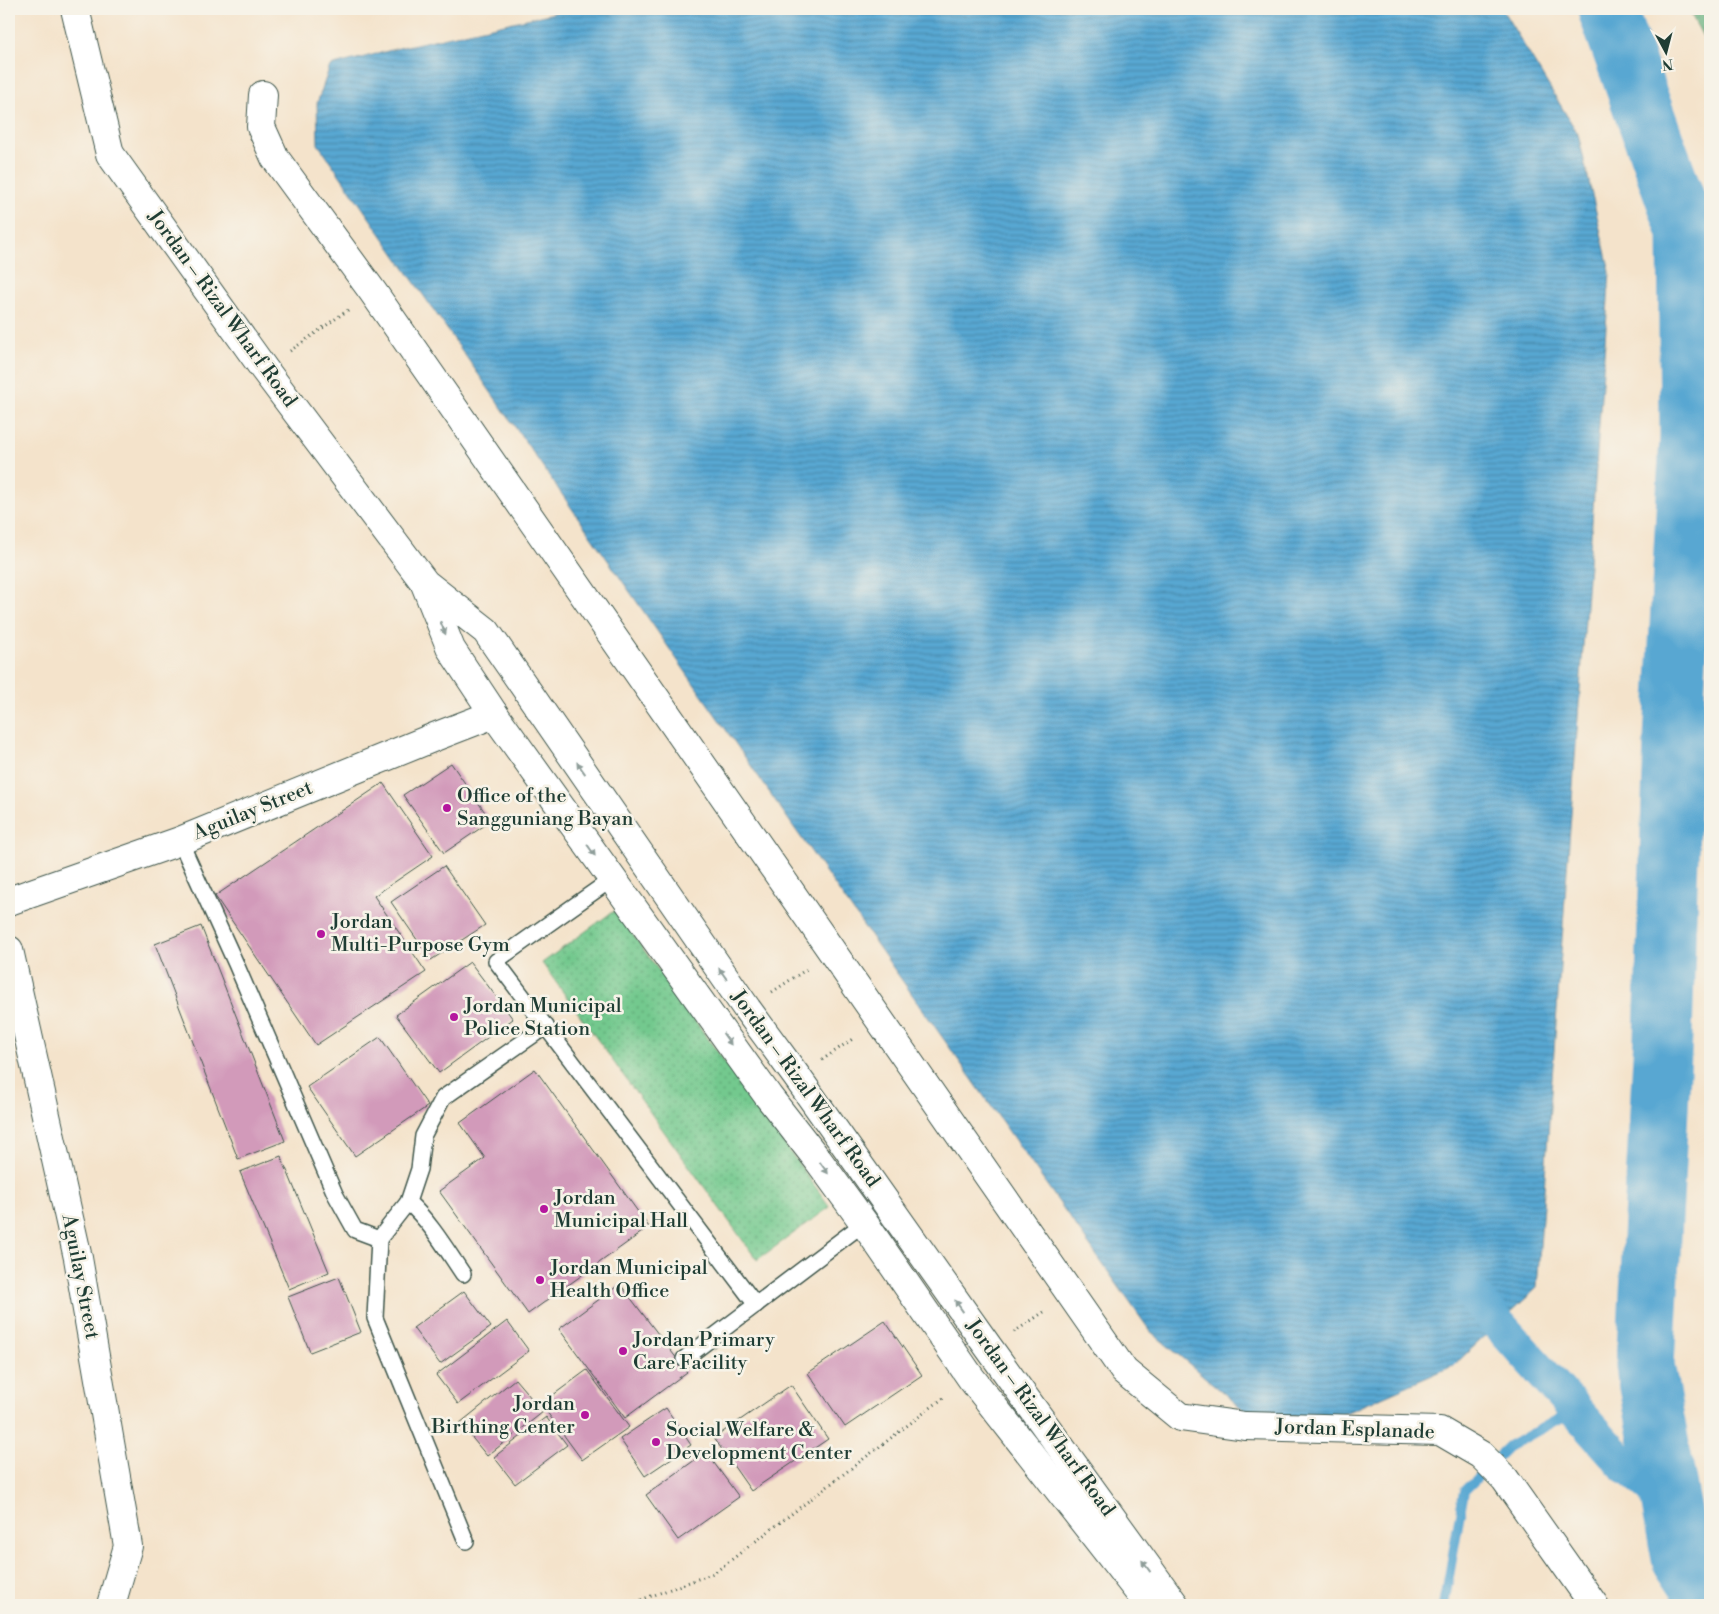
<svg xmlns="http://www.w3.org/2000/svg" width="1719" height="1614" font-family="'Libre Bodoni',serif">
<defs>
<pattern id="grass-dots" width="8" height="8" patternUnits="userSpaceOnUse" patternTransform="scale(1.25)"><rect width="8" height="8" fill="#73c98e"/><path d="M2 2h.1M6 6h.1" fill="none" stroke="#5ea475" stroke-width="1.8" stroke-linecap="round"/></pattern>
<pattern id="forest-crowns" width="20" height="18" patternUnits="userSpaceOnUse" patternTransform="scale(1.25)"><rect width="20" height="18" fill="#5ead79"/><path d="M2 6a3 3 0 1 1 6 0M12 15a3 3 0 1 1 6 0" fill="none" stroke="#4d8e64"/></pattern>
<pattern id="water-rules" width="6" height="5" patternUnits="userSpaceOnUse" patternTransform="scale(1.25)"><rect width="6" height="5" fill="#58a7d2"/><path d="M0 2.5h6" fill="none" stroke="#4889ab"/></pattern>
</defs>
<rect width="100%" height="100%" fill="#f7f3e8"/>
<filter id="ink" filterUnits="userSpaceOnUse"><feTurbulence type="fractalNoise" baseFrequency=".02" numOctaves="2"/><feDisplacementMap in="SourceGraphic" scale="10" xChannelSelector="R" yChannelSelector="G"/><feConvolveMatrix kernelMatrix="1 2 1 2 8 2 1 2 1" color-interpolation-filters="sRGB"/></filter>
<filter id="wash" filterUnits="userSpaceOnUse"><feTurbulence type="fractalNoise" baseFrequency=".0096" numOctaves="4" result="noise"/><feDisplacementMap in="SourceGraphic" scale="20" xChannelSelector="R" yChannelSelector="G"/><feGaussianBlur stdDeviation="1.12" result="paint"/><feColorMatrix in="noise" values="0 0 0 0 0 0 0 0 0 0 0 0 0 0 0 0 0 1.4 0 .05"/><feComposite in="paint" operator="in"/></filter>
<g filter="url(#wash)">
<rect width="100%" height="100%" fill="#f4e3cb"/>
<path fill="url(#grass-dots)" stroke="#498361" d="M615 910 830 1207 757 1260 542 963Z"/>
<path fill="url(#forest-crowns)" stroke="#3e7556" d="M1688 9H1710V50Z"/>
<path fill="url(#water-rules)" stroke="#3c7283" d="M571 9H1502L1578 134 1610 272 1537 1288 1453 1366 1336 1417 1251 1416 1150 1331 795 829 318 144 317 103 330 66 407 46Z"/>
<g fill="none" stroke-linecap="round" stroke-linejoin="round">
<path stroke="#58a7d2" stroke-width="10" d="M1444 1605 1464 1491 1508 1447 1575 1410"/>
<path stroke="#58a7d2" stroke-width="35" d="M1467 1289 1624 1464 1670 1503"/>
<path stroke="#58a7d2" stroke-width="59" d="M1607 9 1687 232 1689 436 1673 739 1663 1037 1645 1365 1681 1558 1710 1602"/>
</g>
<g id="blocks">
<g fill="#d29aba">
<path d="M451 763 491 821 444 853 403 795Z"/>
<path d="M383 783 433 856 374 896 426 972 316 1045 215 896Z"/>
<path d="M444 866 485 925 431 960 391 902Z"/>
<path d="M201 926 285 1141 238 1159 155 944Z"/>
<path d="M470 962 513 1019 439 1073 396 1015Z"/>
<path d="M380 1037 428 1106 355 1156 307 1087Z"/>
<path d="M535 1069 649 1227 528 1314 439 1191 485 1158 460 1123Z"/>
<path d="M281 1156 329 1272 289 1289 240 1172Z"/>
<path d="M339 1277 361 1332 310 1352 288 1297Z"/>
<path d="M620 1284 687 1372 625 1418 559 1329Z"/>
<path d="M464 1291 491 1327 440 1364 413 1328Z"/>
<path d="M507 1321 529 1351 458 1404 436 1375Z"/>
<path d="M885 1321 922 1375 845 1427 808 1373Z"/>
<path d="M587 1370 629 1427 582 1460 541 1404Z"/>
<path d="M515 1379 543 1412 487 1456 460 1423Z"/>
<path d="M791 1385 828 1439 751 1491 714 1438Z"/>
<path d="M666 1408 691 1445 645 1476 620 1439Z"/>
<path d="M546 1417 567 1445 515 1484 494 1457Z"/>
<path d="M706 1452 739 1497 678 1540 646 1495Z"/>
</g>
</g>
</g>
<g filter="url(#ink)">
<use href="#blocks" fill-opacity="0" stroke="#3f564b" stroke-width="1"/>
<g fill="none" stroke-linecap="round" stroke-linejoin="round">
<g stroke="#3f564b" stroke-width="18">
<g id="lane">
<path d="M180 841 236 964 335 1194 355 1230 379 1239 408 1202"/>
<path d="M612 879 496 961 756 1305"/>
<path d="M379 1239 375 1318 466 1541"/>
<path d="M463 1274C446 1249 431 1223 408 1202L419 1169 423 1136 443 1098 546 1026"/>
<path d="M684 1359 864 1223"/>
</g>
</g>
<g stroke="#3f564b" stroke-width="30">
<path id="street" d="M263 95 261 127 275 158 373 292 1124 1371 1180 1417 1245 1426 1440 1431 1481 1455 1505 1479 1594 1605"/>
</g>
<g stroke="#3f564b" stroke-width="30">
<g id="secondary">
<path d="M75 9 110 154 264 369 425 583 486 631 747 1009 797 1077 989 1348 1175 1605"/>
<path d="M425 584 451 649 494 714 768 1096 818 1160 864 1223 971 1378 1149 1605"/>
<path d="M9 901 180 841 437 736 494 714"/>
<path d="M9 950 78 1258 128 1546 111 1605"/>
</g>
</g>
<g stroke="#3f564b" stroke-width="3" stroke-dasharray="1 4" stroke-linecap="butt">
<path d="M290 351 348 310"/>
<path d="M772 992 807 969"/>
<path d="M822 1060 854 1038"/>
<path d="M1014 1332 1044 1312"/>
<path d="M627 1605 714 1573 946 1396"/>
</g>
<use href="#lane" stroke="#fff" stroke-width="15"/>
<use href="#street" stroke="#fff" stroke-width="28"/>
<use href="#secondary" stroke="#fff" stroke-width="28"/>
</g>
<defs><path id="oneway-solid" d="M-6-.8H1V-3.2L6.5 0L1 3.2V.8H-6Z" transform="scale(1.25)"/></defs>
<g fill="#8f9e9a">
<use href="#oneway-solid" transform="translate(443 628) rotate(68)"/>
<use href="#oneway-solid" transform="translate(581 768) rotate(-125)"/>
<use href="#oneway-solid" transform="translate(591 850) rotate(55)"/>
<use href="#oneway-solid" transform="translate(723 974) rotate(-125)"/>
<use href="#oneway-solid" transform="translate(727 1039) rotate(55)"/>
<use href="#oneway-solid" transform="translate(824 1168) rotate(54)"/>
<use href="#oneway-solid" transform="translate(959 1306) rotate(-125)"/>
<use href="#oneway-solid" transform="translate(1146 1566) rotate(-126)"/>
</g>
</g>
<g fill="#b5179e" stroke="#f7f3e8" stroke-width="2">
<circle cx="447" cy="808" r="5"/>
<circle cx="321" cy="934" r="5"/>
<circle cx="454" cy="1017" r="5"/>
<circle cx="544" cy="1209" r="5"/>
<circle cx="540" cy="1280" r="5"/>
<circle cx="623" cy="1351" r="5"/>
<circle cx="585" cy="1415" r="5"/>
<circle cx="656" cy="1442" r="5"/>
</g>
<g text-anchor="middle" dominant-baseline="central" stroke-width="5" stroke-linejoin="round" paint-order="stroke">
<g font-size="20" fill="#1f3d34" stroke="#f7f3e8">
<text transform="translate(222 309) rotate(54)">Jordan – Rizal Wharf Road</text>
<text transform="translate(253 811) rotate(-22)">Aguilay Street</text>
<text transform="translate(805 1089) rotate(54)">Jordan – Rizal Wharf Road</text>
<text transform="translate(80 1277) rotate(79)">Aguilay Street</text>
<text transform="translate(1040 1418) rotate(54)">Jordan – Rizal Wharf Road</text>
<text transform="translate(1355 1430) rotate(2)">Jordan Esplanade</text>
</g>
<g font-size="20" fill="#1f3d34" stroke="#f7f3e8" text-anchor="start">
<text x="457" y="796">Office of the<tspan x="457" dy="23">Sangguniang Bayan</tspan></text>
<text x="331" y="922">Jordan<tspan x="331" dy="23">Multi-Purpose Gym</tspan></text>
<text x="464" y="1006">Jordan Municipal<tspan x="464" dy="23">Police Station</tspan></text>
<text x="554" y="1198">Jordan<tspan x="554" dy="23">Municipal Hall</tspan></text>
<text x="550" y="1268">Jordan Municipal<tspan x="550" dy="23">Health Office</tspan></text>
<text x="633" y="1340">Jordan Primary<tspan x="633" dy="23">Care Facility</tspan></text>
<text x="575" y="1404" text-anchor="end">Jordan<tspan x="575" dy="23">Birthing Center</tspan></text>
<text x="666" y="1430">Social Welfare &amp;<tspan x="666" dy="23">Development Center</tspan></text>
</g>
</g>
<rect width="1719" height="1614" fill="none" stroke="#f7f3e8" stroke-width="30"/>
<g transform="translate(1666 52) rotate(173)" stroke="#f7f3e8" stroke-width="4" paint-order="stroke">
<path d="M0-4L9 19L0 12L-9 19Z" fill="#1f3d34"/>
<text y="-8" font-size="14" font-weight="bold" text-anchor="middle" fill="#1f3d34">N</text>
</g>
</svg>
